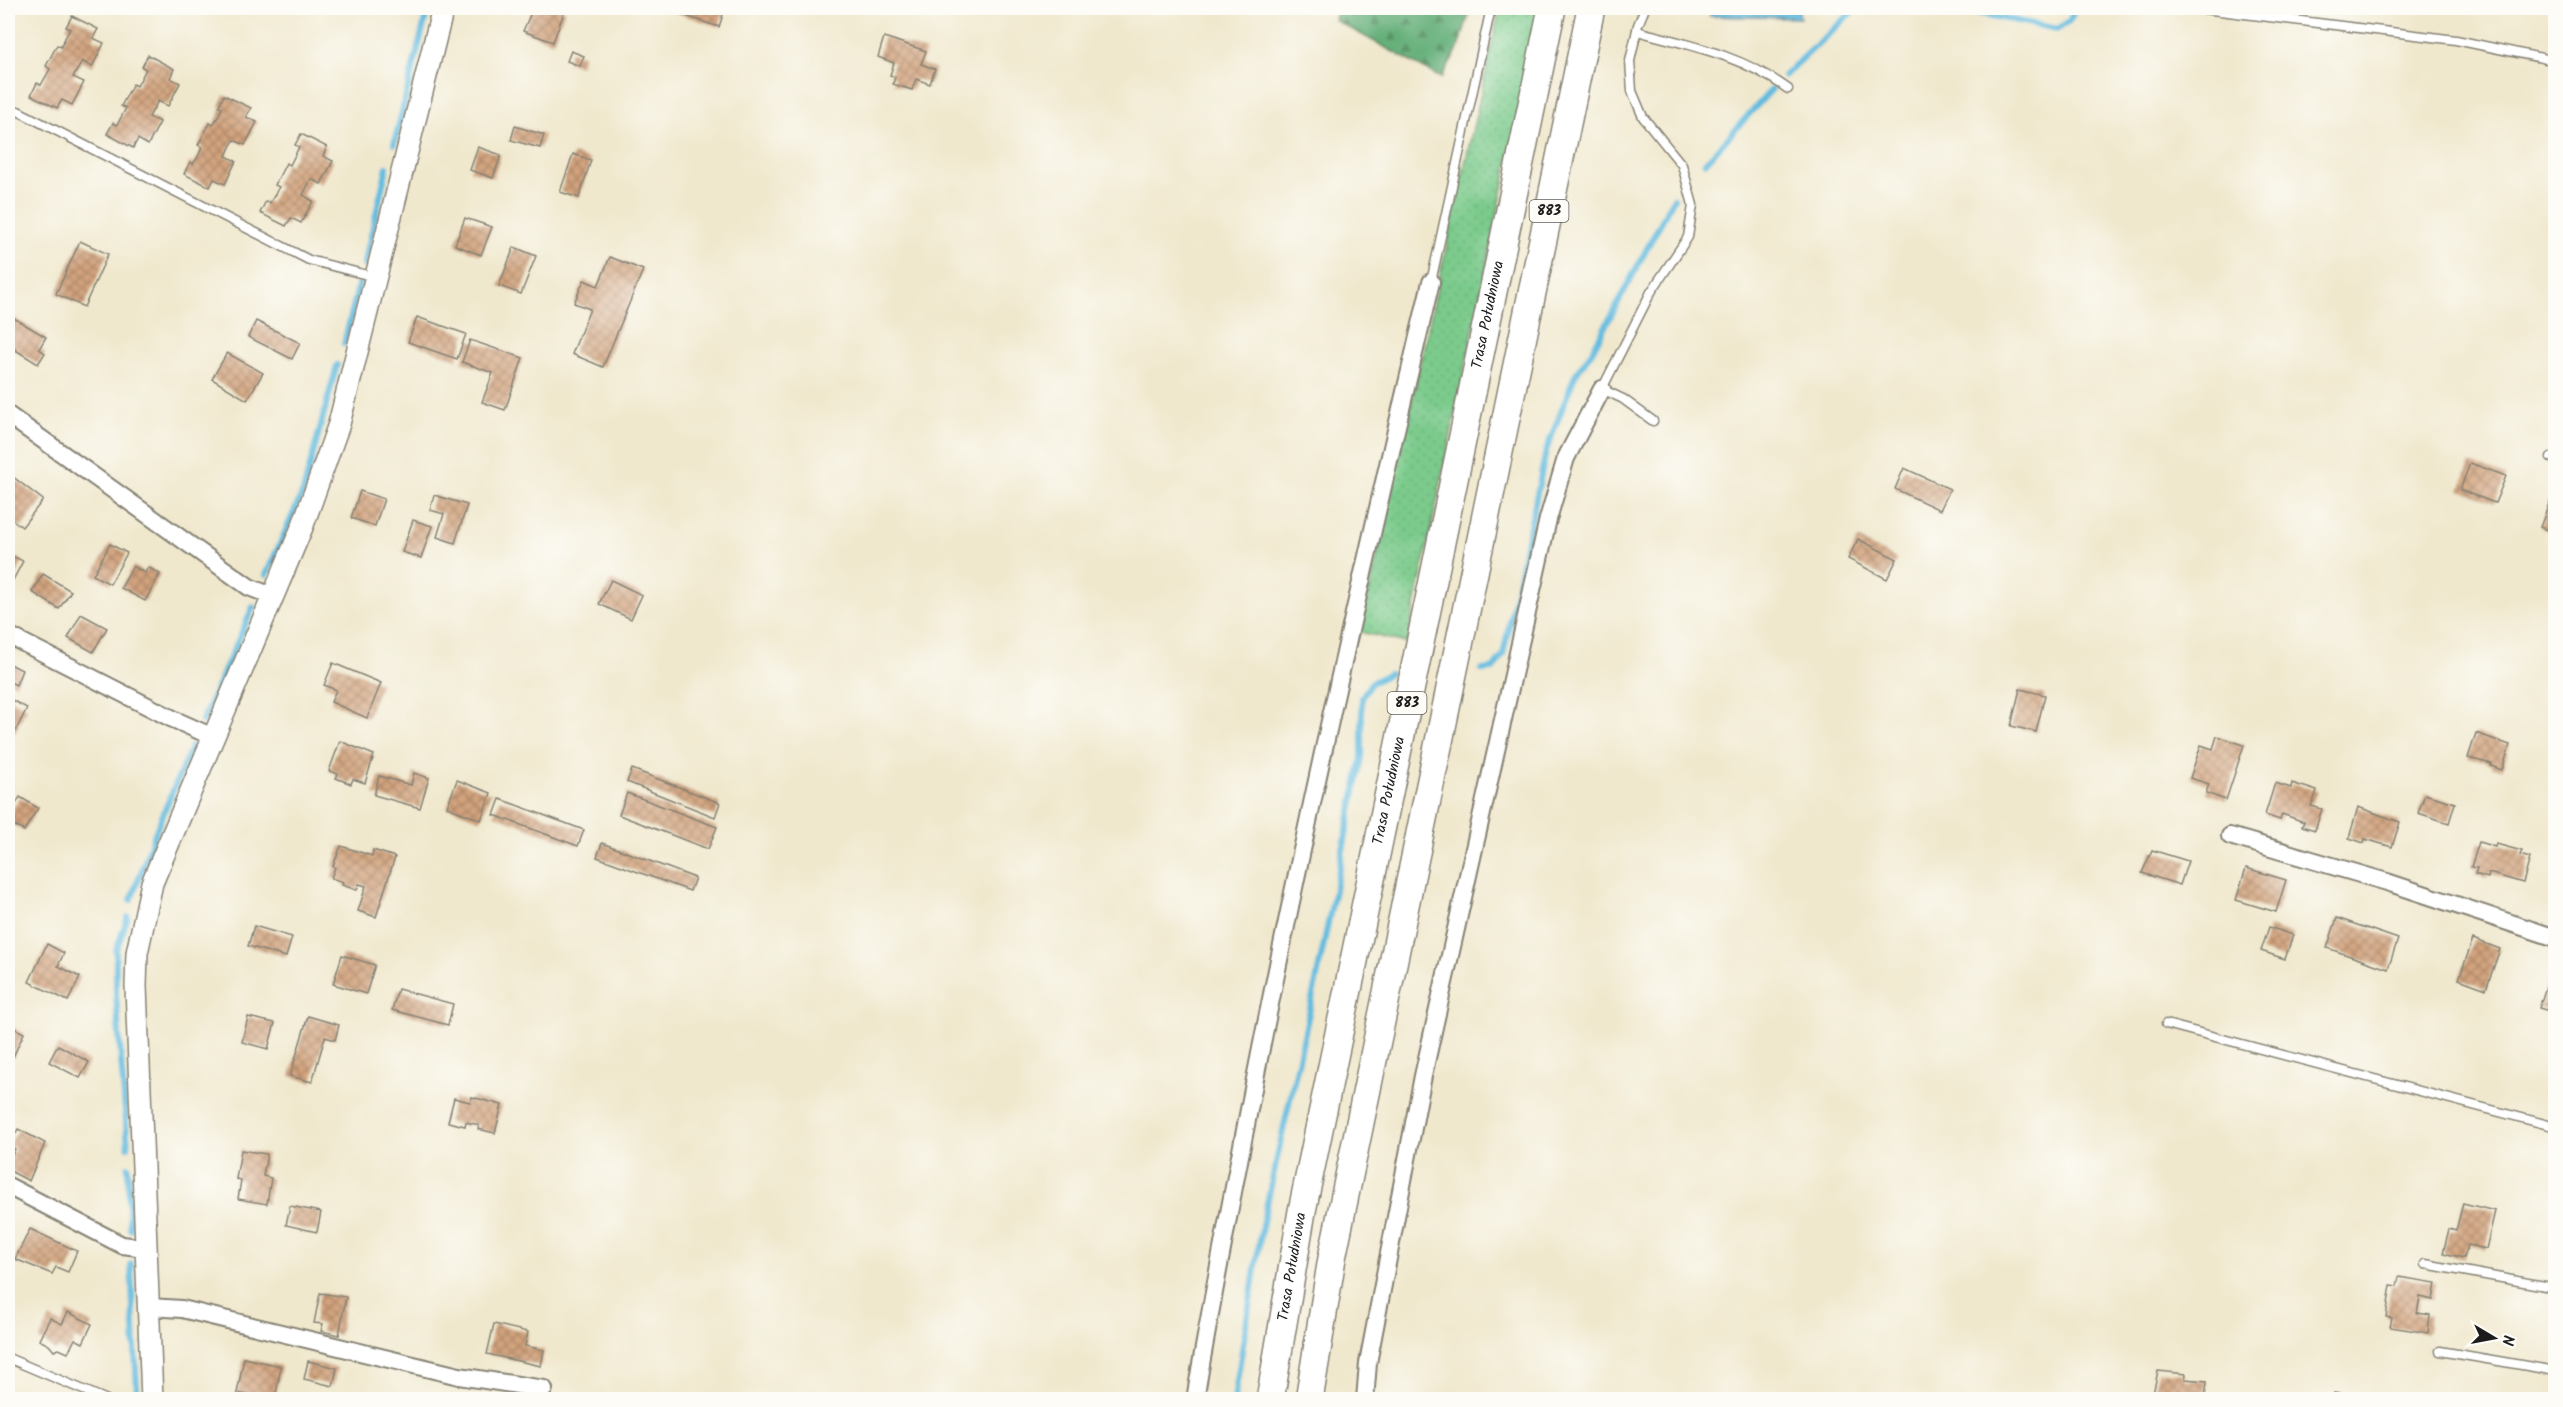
<svg xmlns="http://www.w3.org/2000/svg" width="2563" height="1407" font-family="Kalam,sans-serif">
<defs>
<pattern id="green-dots" width="8" height="8" patternUnits="userSpaceOnUse" patternTransform="scale(1.5)"><rect width="8" height="8" fill="#7bcb8c"/><path d="M2 2h.1M6 6h.1" fill="none" stroke="#6aae78" stroke-width="1.8" stroke-linecap="round"/></pattern>
<pattern id="forest-firs" width="22" height="20" patternUnits="userSpaceOnUse" patternTransform="scale(1.5)"><rect width="22" height="20" fill="#64af78"/><path d="M5 1l3.5 6h-7zM16 11l3.5 6h-7z" fill="#528e62"/></pattern>
<pattern id="water-ripples" width="26" height="14" patternUnits="userSpaceOnUse" patternTransform="scale(1.5)"><rect width="26" height="14" fill="#62bbdf"/><path d="M2 4q2-2 4 0t4 0M15 11q2-2 4 0t4 0" fill="none" stroke="#54a0bf"/></pattern>
<pattern id="building-cross-hatch" width="8" height="8" patternUnits="userSpaceOnUse" patternTransform="scale(1.5)"><rect width="8" height="8" fill="#d2a37d"/><path d="M0 0l8 8M0 8l8-8" fill="none" stroke="#aa8466"/></pattern>
</defs>
<rect width="100%" height="100%" fill="#fdfcf7"/>
<filter id="ink" filterUnits="userSpaceOnUse"><feTurbulence type="fractalNoise" baseFrequency=".0167" numOctaves="2"/><feDisplacementMap in="SourceGraphic" scale="12" xChannelSelector="R" yChannelSelector="G"/><feConvolveMatrix kernelMatrix="1 2 1 2 8 2 1 2 1" color-interpolation-filters="sRGB"/></filter>
<filter id="wash" filterUnits="userSpaceOnUse"><feTurbulence type="fractalNoise" baseFrequency=".008" numOctaves="4" result="noise"/><feDisplacementMap in="SourceGraphic" scale="24" xChannelSelector="R" yChannelSelector="G"/><feGaussianBlur stdDeviation="1.35" result="paint"/><feColorMatrix in="noise" values="0 0 0 0 0 0 0 0 0 0 0 0 0 0 0 0 0 1.4 0 .05"/><feComposite in="paint" operator="in"/></filter>
<g filter="url(#wash)">
<rect width="100%" height="100%" fill="#f0e8cd"/>
<path fill="url(#green-dots)" stroke="#4c7454" stroke-width="1.5" d="M1500 8H1541L1407 643 1360 632Z"/>
<path fill="url(#forest-firs)" stroke="#40664a" stroke-width="1.5" d="M1338 8H1471L1458 49 1441 78 1335 20Z"/>
<path fill="url(#water-ripples)" stroke="#3f6c7e" stroke-width="1.5" d="M1710 8H1798L1800 18 1710 16Z"/>
<g fill="none" stroke-linecap="round" stroke-linejoin="round">
<g stroke="#62bbdf" stroke-width="6">
<path d="M1952 8 2058 29 2069 21 2073 14"/>
<path d="M1784 76 1856 8"/>
<path d="M394 144 428 8"/>
<path d="M1705 163 1772 89"/>
<path d="M364 265 387 167"/>
<path d="M344 344 359 284"/>
<path d="M266 575 303 492 337 365"/>
<path d="M1482 670 1493 669 1503 655 1546 451 1575 375 1591 353 1674 198"/>
<path d="M202 721 253 607"/>
<path d="M131 900 157 828 192 746"/>
<path d="M128 1147 116 996V950L128 917"/>
<path d="M128 1167 130 1229"/>
<path d="M131 1264 137 1391"/>
<path d="M1234 1400 1262 1226 1317 977 1362 757V697L1371 683 1389 674"/>
</g>
</g>
<g id="blocks">
<g fill="url(#building-cross-hatch)">
<path d="M533 8H557L565 10 553 42 523 31Z"/>
<path d="M675 8H725L719 27 674 12Z"/>
<path d="M72 16 98 29 93 38 104 43 92 67 82 61 78 69 73 77 84 82 72 105 62 100 57 108 31 95 37 83 41 85 50 69 46 66 57 45 61 47 65 38 70 29 66 27Z"/>
<path d="M884 37 926 51 921 64 935 69 930 84 916 79 912 90 893 84 895 77 890 75 894 63 878 57Z"/>
<path d="M571 51 584 56 580 66 567 61Z"/>
<path d="M148 55 174 69 170 78 180 83 168 106 158 101 149 117 160 122 148 145 138 139 133 148 107 134 113 123 117 125 126 108 121 106 133 84 137 86 146 69 142 67Z"/>
<path d="M224 95 251 108 246 117 257 122 245 145 234 140 230 147 226 156 236 161 225 184 214 179 210 187 184 174 190 162 193 164 198 157 202 147 198 145 210 123 213 125 218 117 222 108 219 106Z"/>
<path d="M515 126 544 135 540 148 511 140Z"/>
<path d="M301 134 327 147 323 156 333 161 321 184 311 179 303 195 313 201 301 223 291 218 286 226 260 213 266 201 270 203 279 187 275 185 286 163 290 165 299 147 295 145Z"/>
<path d="M478 147 501 155 493 178 470 170Z"/>
<path d="M573 154 591 160 579 198 560 192Z"/>
<path d="M465 218 492 227 481 255 455 245Z"/>
<path d="M80 241 108 254 84 307 56 294Z"/>
<path d="M514 247 536 256 521 294 499 286Z"/>
<path d="M610 257 643 270 603 367 572 354 590 309 574 303 584 280 598 286Z"/>
<path d="M417 317 466 334 457 359 408 342Z"/>
<path d="M14 318 46 337 39 349 45 353 38 364 14 349 12 352 8 349V328Z"/>
<path d="M256 321 300 343 292 359 248 337Z"/>
<path d="M470 340 523 358 505 410 482 402 493 373 462 362Z"/>
<path d="M227 353 263 373 247 400 212 379Z"/>
<path d="M2470 463 2506 476 2495 503 2460 490Z"/>
<path d="M1904 468 1950 489 1940 510 1895 489Z"/>
<path d="M8 473 43 500 22 527 8 516Z"/>
<path d="M360 491 384 499 375 526 351 518Z"/>
<path d="M434 495 467 505 455 543 437 537 444 514 430 510Z"/>
<path d="M2552 496 2556 497V534L2540 527Z"/>
<path d="M413 520 432 526 421 558 402 552Z"/>
<path d="M1858 539 1897 559 1887 579 1848 559Z"/>
<path d="M110 544 127 553 110 584 93 575Z"/>
<path d="M8 554 23 561 11 584 8 582Z"/>
<path d="M133 566 145 573 148 567 160 574 145 601 121 588Z"/>
<path d="M43 574 71 591 59 609 32 592Z"/>
<path d="M611 580 642 595 631 619 599 604Z"/>
<path d="M81 614 107 628 93 652 68 638Z"/>
<path d="M8 663 22 670 16 685 8 681Z"/>
<path d="M333 663 381 683 367 718 331 702 336 690 324 685Z"/>
<path d="M2020 689 2045 695 2036 732 2011 726Z"/>
<path d="M8 698 27 708 13 736 8 733Z"/>
<path d="M2476 733 2510 745 2502 770 2491 766 2492 764 2468 758Z"/>
<path d="M2217 736 2244 745 2226 800 2206 793 2209 784 2190 778 2201 745 2213 749Z"/>
<path d="M340 741 374 755 365 783 353 779 351 784 336 778 338 774 329 771Z"/>
<path d="M632 769 720 803 715 817 627 782Z"/>
<path d="M414 773 429 778 420 808 374 795 379 776 411 785Z"/>
<path d="M457 780 491 793 481 820 447 807Z"/>
<path d="M2275 783 2291 788 2292 783 2317 791 2311 806 2322 809 2315 830 2302 826 2304 822 2282 814 2280 820 2265 815Z"/>
<path d="M627 793 717 827 708 849 619 815Z"/>
<path d="M2425 794 2455 803 2449 823 2418 813Z"/>
<path d="M20 797 38 808 24 831 8 822V817Z"/>
<path d="M500 799 584 830 578 846 494 815Z"/>
<path d="M2358 807 2400 822 2392 847 2365 839 2364 843 2349 838Z"/>
<path d="M2479 842 2495 847 2496 844 2522 851 2520 855 2530 858 2523 883 2489 873 2488 878 2475 874 2477 868 2471 867Z"/>
<path d="M602 843 695 878 690 891 597 857Z"/>
<path d="M341 846 372 856 373 850 395 857 376 917 358 911 366 886 359 884 357 890 342 885 343 882 331 878 335 867 333 866Z"/>
<path d="M2152 850 2188 861 2180 885 2142 873Z"/>
<path d="M2246 868 2286 880 2276 912 2236 900Z"/>
<path d="M2337 918 2398 939 2388 969 2327 948Z"/>
<path d="M254 926 292 937 286 957 248 946Z"/>
<path d="M2269 927 2293 935 2285 959 2261 951Z"/>
<path d="M2473 939 2500 949 2486 989 2459 979Z"/>
<path d="M47 944 64 953 58 966 80 977 68 1001 29 982Z"/>
<path d="M342 955 375 965 366 994 333 984Z"/>
<path d="M2552 968 2556 970V1013L2539 1008Z"/>
<path d="M398 989 453 1004 448 1025 392 1010Z"/>
<path d="M308 1016 339 1025 335 1040 325 1037 312 1082 290 1076Z"/>
<path d="M248 1017 275 1023 268 1049 242 1042Z"/>
<path d="M8 1025 24 1033 8 1068Z"/>
<path d="M58 1045 89 1062 80 1078 49 1062Z"/>
<path d="M472 1097 502 1105 495 1133 478 1129 479 1125 466 1122 465 1126 448 1122 454 1098 470 1102Z"/>
<path d="M18 1129 45 1143 29 1181 8 1170V1164L15 1149 9 1146Z"/>
<path d="M241 1150 267 1154 263 1176 271 1178 267 1204 238 1199 241 1180 236 1179Z"/>
<path d="M2463 1203 2495 1211 2486 1249 2468 1245 2464 1258 2443 1253 2449 1229 2456 1231Z"/>
<path d="M290 1206 321 1212 317 1232 286 1225Z"/>
<path d="M30 1229 77 1251 68 1272 56 1267 52 1274 15 1259Z"/>
<path d="M2399 1277 2436 1283 2433 1300 2420 1297 2417 1313 2430 1315 2428 1333 2390 1327 2392 1318 2386 1317 2391 1285 2397 1286Z"/>
<path d="M320 1293 346 1297 339 1335 321 1331 323 1324 314 1323Z"/>
<path d="M68 1312 92 1324 83 1343 75 1339 68 1353 59 1349 54 1351 49 1345 39 1340 50 1318 62 1324Z"/>
<path d="M494 1324 528 1332 525 1346 544 1350 541 1366 487 1354Z"/>
<path d="M244 1358 281 1366 275 1400 237 1393Z"/>
<path d="M308 1361 337 1368 333 1386 304 1379Z"/>
<path d="M2158 1371 2186 1374 2185 1379 2207 1381 2205 1400H2155L2156 1394H2153Z"/>
<path d="M2334 1393 2373 1398 2372 1400H2333Z"/>
</g>
</g>
</g>
<g filter="url(#ink)">
<use href="#blocks" fill-opacity="0" stroke="#868274" stroke-width="1.5"/>
<g fill="none" stroke-linecap="round" stroke-linejoin="round">
<g stroke="#868274" stroke-width="11">
<g id="service">
<path d="M1645 8 1638 25 1630 61 1632 91 1643 117 1682 165 1693 205 1688 237 1651 292 1602 389 1623 399 1653 421"/>
<path d="M2195 8 2456 40 2556 61"/>
<path d="M1637 31C1690 45 1743 56 1788 89"/>
<path d="M18 111 309 260 375 277"/>
<path d="M1431 282 1491 8"/>
<path d="M2551 457 2556 459"/>
<path d="M2166 1024 2556 1127"/>
<path d="M2425 1264 2556 1288"/>
<path d="M2440 1351 2556 1371"/>
<path d="M8 1358 107 1400"/>
</g>
</g>
<g stroke="#868274" stroke-width="20">
<g id="minor">
<path d="M8 415 249 587 272 596"/>
<path d="M8 635 173 719 213 737"/>
<path d="M2230 836 2387 882 2556 938"/>
<path d="M8 1186 122 1245 146 1248"/>
<path d="M149 1307 182 1309 459 1376 544 1389"/>
<path d="M1195 1400C1212 1296 1233 1193 1253 1089 1306 819 1367 550 1431 282"/>
<path d="M1365 1400 1368 1363 1423 1076 1548 519 1566 458 1602 389"/>
</g>
</g>
<g stroke="#868274" stroke-width="24">
<path id="tertiary" d="M152 1400 136 986 137 953 152 883 303 525 339 424 443 8"/>
</g>
<g stroke="#868274" stroke-width="30">
<g id="trunk">
<path id="s1" d="M1270 1400 1302 1211 1552 8"/>
<path d="M1309 1400 1332 1258 1591 8"/>
</g>
</g>
<use href="#service" stroke="#fff" stroke-width="8"/>
<use href="#minor" stroke="#fff" stroke-width="16"/>
<use href="#tertiary" stroke="#fff" stroke-width="21"/>
<use href="#trunk" stroke="#fff" stroke-width="27"/>
</g>
</g>
<g text-anchor="middle" dominant-baseline="central" stroke-width="4.5" stroke-linejoin="round" paint-order="stroke">
<g fill="#fdfcf7" stroke="#605f5e" stroke-width="1.5">
<rect x="1529.5" y="200" width="39" height="22" rx="4.5"/>
<rect x="1387.5" y="692" width="39" height="22" rx="4.5"/>
</g>
<g font-size="14" font-weight="bold" fill="#1c1c1c">
<text x="1549" y="211">883</text>
<text x="1407" y="703">883</text>
</g>
<g font-size="15" fill="#1c1c1c" stroke="#fdfcf7">
<text stroke="none"><textPath href="#s1" startOffset="1107">Trasa Południowa</textPath></text>
<text stroke="none"><textPath href="#s1" startOffset="621">Trasa Południowa</textPath></text>
<text stroke="none"><textPath href="#s1" startOffset="135">Trasa Południowa</textPath></text>
</g>
</g>
<rect width="2563" height="1407" fill="none" stroke="#fdfcf7" stroke-width="30"/>
<g transform="translate(2494 1338) rotate(100)" stroke="#fdfcf7" stroke-width="4.5" paint-order="stroke">
<path d="M0-4.5L10 22L0 15L-10 22Z" fill="#1c1c1c"/>
<text y="-9" font-size="16" font-weight="bold" text-anchor="middle" fill="#1c1c1c">N</text>
</g>
</svg>
